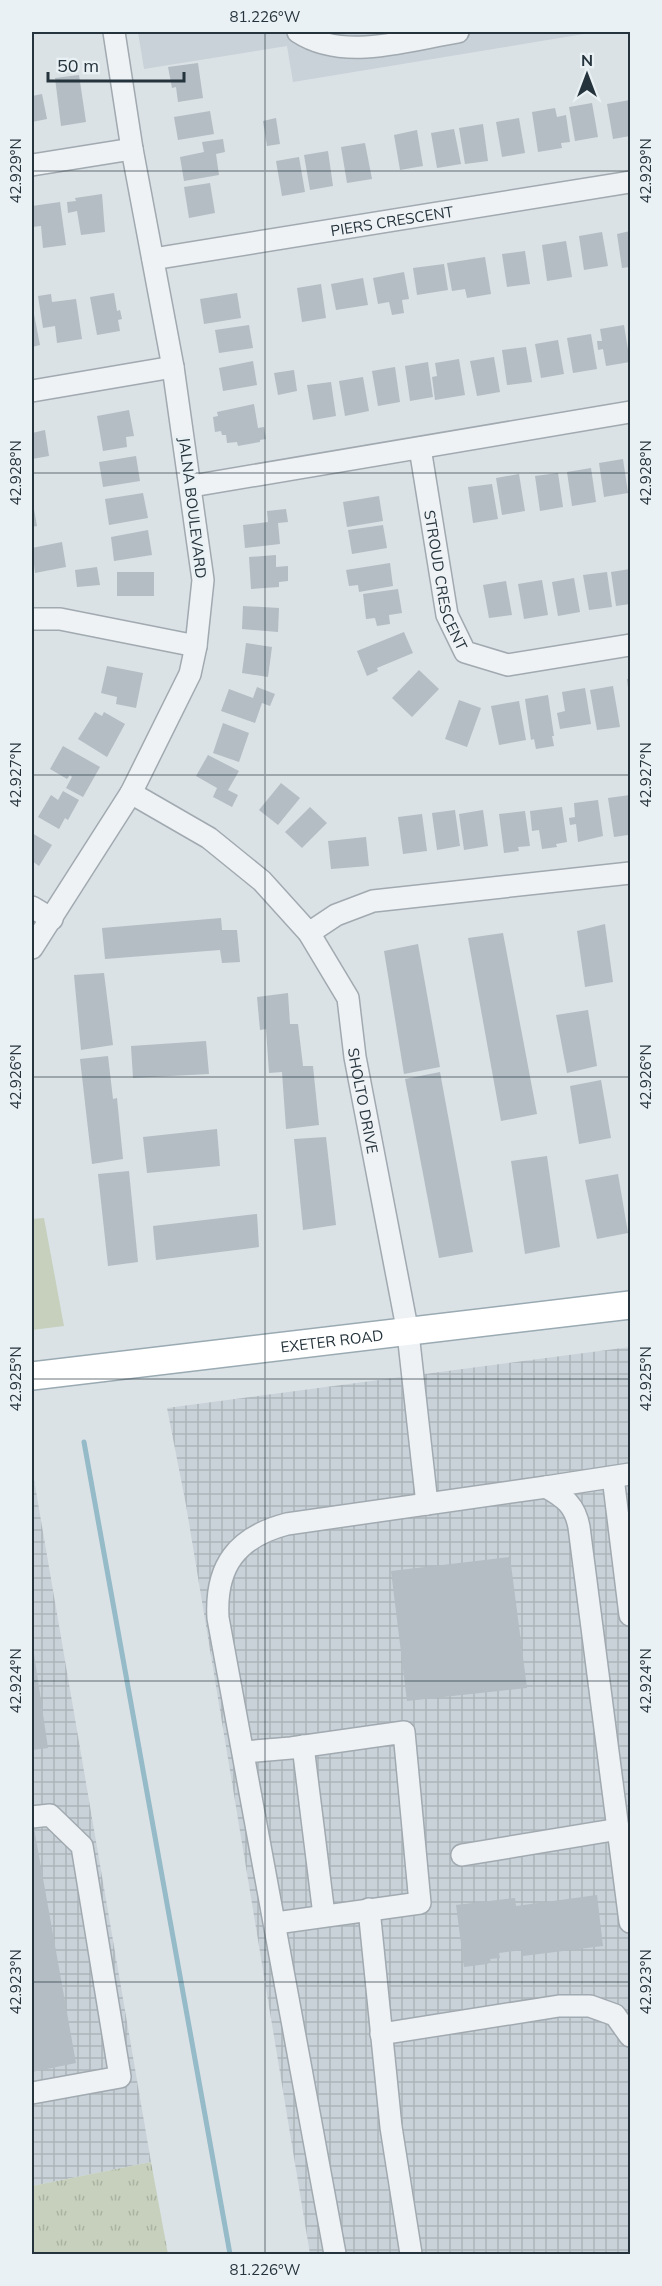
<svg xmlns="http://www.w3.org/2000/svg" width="662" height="2286" font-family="Mulish,sans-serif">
<defs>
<pattern id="industrial-grid" width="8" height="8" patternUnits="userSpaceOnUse" patternTransform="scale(1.5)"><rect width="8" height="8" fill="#c9d2d8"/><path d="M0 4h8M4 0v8" fill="none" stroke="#acb5ba"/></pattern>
<pattern id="grass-tufts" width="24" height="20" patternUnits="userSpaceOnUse" patternTransform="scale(1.5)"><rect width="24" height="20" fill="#c6d0bc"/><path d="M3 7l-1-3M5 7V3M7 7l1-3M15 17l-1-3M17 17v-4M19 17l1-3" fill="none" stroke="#aab3a2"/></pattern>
</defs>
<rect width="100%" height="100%" fill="#dbe2e6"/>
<path fill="#c9d2d8" d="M138 32H596L293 82 287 46 144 69Z"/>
<g fill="url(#industrial-grid)">
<path d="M630 1347V2254H310L186 1505 167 1408Z"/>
<path d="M32 1468 151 2162 32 2186Z"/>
</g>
<path fill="url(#grass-tufts)" d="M151 2162 168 2254H32V2186Z"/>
<path fill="#c6d0bc" d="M44 1218 64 1326 32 1330V1219Z"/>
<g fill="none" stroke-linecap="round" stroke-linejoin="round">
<path stroke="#95bac8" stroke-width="5" d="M84 1442 230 2254"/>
</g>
<g fill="#b3bdc3">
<path d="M198 63 203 98 178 102 176 87 172 88 168 67Z"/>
<path d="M79 75 86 122 61 126 55 78Z"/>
<path d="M42 94 47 119 32 122V96Z"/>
<path d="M630 100V136L613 139 607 104Z"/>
<path d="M592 103 598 137 575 141 569 107Z"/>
<path d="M555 108 557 117 566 115 570 142 561 143 562 148 538 152 532 112Z"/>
<path d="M210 111 214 134 178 140 174 117Z"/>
<path d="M276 118 280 144 267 146 263 121Z"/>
<path d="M519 118 525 153 502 157 496 122Z"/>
<path d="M483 124 488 161 465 164 459 128Z"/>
<path d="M454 129 461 164 437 168 431 133Z"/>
<path d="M417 130 423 166 400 170 394 135Z"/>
<path d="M223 139 225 152 216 154 219 175 184 181 180 157 204 152 202 142Z"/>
<path d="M365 143 372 179 347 183 341 147Z"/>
<path d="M328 151 333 186 310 190 304 155Z"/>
<path d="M299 157 305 192 282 196 276 161Z"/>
<path d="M210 183 215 213 189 218 184 187Z"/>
<path d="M102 194 105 232 81 235 77 211 68 213 67 202 76 201 75 198Z"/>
<path d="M60 202 66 245 43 248 41 226 32 227V206Z"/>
<path d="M630 231V267L622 268 617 234Z"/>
<path d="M602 232 608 266 584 270 579 236Z"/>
<path d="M566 241 572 277 547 281 542 245Z"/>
<path d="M525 251 530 284 507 287 502 254Z"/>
<path d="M485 257 491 294 467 298 465 289 452 291 447 263Z"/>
<path d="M444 264 448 290 417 295 413 268Z"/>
<path d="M404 272 409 299 402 300 404 313 392 315 389 302 378 304 373 278Z"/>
<path d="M363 278 368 305 336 310 331 284Z"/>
<path d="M321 284 326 318 302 322 297 288Z"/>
<path d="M114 293 117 311 120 310 122 319 118 320 120 331 97 335 90 297Z"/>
<path d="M237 293 241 318 204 324 200 299Z"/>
<path d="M51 294 52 302 76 299 82 339 57 343 55 326 43 328 38 296Z"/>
<path d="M32 304 40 345 32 347Z"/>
<path d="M249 325 253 348 219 353 215 330Z"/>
<path d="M624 325 630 362 606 366 603 349 598 350 597 341H602L600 329Z"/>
<path d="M591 334 597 369 573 373 567 338Z"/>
<path d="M558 340 564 374 541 378 535 344Z"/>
<path d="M526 347 532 382 507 385 502 350Z"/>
<path d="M494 357 500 392 477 396 470 361Z"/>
<path d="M459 359 465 395 435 400 432 377 437 376 435 363Z"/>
<path d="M253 361 257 385 223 391 219 368Z"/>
<path d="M428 362 433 397 410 401 405 366Z"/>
<path d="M395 367 400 402 378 406 372 371Z"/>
<path d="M294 370 297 391 278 395 274 373Z"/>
<path d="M363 377 369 411 345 416 339 381Z"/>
<path d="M331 382 336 416 313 420 307 385Z"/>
<path d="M254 404 258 428 264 427 266 439 260 440V442L238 446 237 442 227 443 226 435H222L221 431 215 432 213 417 218 416 217 412Z"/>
<path d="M129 410 134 436 126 437 127 447 103 451 97 416Z"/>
<path d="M45 430 49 456 32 459V433Z"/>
<path d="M136 456 140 481 103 487 99 462Z"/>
<path d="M623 459 628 493 604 497 599 463Z"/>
<path d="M591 468 596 502 572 506 567 472Z"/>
<path d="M558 473 563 507 540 511 535 476Z"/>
<path d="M519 474 525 511 502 515 496 478Z"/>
<path d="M492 484 498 519 473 523 468 487Z"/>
<path d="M143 493 148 518 109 525 105 499Z"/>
<path d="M379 496 383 521 347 527 343 502Z"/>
<path d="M32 498 37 526 32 527Z"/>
<path d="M286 509 288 522 278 523 280 544 245 548 243 525 268 522 267 511Z"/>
<path d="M383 525 387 548 352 554 348 530Z"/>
<path d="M148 530 152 555 114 561 111 537Z"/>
<path d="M62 542 66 567 35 573 32 548Z"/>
<path d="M276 555V567L288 566V581L279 582V587L251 589 249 557Z"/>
<path d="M390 563 393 586 359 592 358 585 349 586 346 570Z"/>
<path d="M97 567 100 585 77 587 75 570Z"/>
<path d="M630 569V604L616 606 611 572Z"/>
<rect x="117" y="572" width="37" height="24"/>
<path d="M607 572 612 607 589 610 583 575Z"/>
<path d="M574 578 580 612 558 616 552 582Z"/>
<path d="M542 580 548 615 524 619 518 584Z"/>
<path d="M506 581 512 615 489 618 483 585Z"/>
<path d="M398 589 402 613 389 615 390 624 377 626 375 618 366 619 363 594Z"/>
<path d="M243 606 279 608 278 632 242 629Z"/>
<path d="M404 632 413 653 377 668 378 671 367 676 357 651Z"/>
<path d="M246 643 272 647 268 677 242 673Z"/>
<path d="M32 656 34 657V681H32Z"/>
<path d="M107 666 143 673 136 708 116 704 117 697 101 693Z"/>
<path d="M419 670 439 689 412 717 392 698Z"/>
<path d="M627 679H630V695L629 696Z"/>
<path d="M613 686 620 727 597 730 590 690Z"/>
<path d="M257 687 275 694 270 706 262 703 255 723 221 711 229 689 253 698Z"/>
<path d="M585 688 591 724 560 729 557 713 565 711 562 692Z"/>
<path d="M548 695 554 736H552L554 746 536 749 534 739 531 740 525 699Z"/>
<path d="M459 700 481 708 467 747 445 739Z"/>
<path d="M519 701 526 740 499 745 491 706Z"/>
<path d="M95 712 102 716 104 712 125 724 107 757 78 739Z"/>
<path d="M223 723 249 733 239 762 213 753Z"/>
<path d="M63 746 100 767 83 797 66 788 72 777 70 775 67 779 50 769Z"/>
<path d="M208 755 239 771 228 790 238 795 232 807 213 797 217 788 196 776Z"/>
<path d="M281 783 300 798 278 825 259 810Z"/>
<path d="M63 791 79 800 68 820 65 818 59 829 38 817 51 795 58 800Z"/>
<path d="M630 795V831L628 832V835L614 837 608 798Z"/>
<path d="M598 800 603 836 578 842 576 824 570 825 569 818 575 817 574 803Z"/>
<path d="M310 807 327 823 302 848 285 832Z"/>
<path d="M562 807 567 842 556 844 557 847 542 849 539 830 532 831 530 811Z"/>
<path d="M455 810 460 846 437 850 432 813Z"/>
<path d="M483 810 488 846 464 850 459 814Z"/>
<path d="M525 811 530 846 518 847 519 851 504 853 499 814Z"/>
<path d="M422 814 427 851 403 854 398 817Z"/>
<path d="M32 833 52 845 39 866 32 861Z"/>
<path d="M366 837 369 866 331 869 328 841Z"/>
<path d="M221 918 222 930H237L240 962 222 963 220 950 105 959 102 928Z"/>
<path d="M605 924 613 982 585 987 577 931Z"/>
<path d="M503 933 537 1114 501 1121 468 938Z"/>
<path d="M418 944 440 1067 404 1074 384 951Z"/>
<path d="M104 973 113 1045 81 1050 74 975Z"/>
<path d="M288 993 290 1024H298L303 1066H313L319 1125 286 1129 282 1072 269 1073 266 1029 260 1030 257 997Z"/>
<path d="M588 1010 597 1066 567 1073 556 1015Z"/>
<path d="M206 1041 209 1074 133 1078 131 1046Z"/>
<path d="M108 1056 113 1099 117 1098 123 1159 92 1164 80 1059Z"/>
<path d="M440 1072 473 1252 439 1258 405 1079Z"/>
<path d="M601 1080 611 1138 579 1144 570 1086Z"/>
<path d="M217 1129 220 1166 147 1173 143 1137Z"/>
<path d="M326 1137 336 1225 303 1230 294 1139Z"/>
<path d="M547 1156 560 1247 525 1254 511 1161Z"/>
<path d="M129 1171 138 1262 108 1266 98 1174Z"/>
<path d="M618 1174 628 1233 597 1239 585 1180Z"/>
<path d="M257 1214 259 1247 156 1260 153 1226Z"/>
<path d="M510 1557 527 1688 407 1701 391 1571Z"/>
<path d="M32 1640 48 1748 32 1750Z"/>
<path d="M32 1828H34L76 2063 32 2072Z"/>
<path d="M597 1895 603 1946 523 1956 522 1950 499 1953 500 1958 490 1959 491 1962 487 1964 464 1967 456 1905 515 1898 516 1906Z"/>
</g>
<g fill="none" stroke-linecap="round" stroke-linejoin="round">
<g stroke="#a1aab0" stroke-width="24">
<g id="minor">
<path d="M298 32C344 62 407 40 458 32"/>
<path d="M32 165 132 149"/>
<path id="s1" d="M153 259 630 182"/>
<path d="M32 391 173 367"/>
<path id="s2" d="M420 448 447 615 465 652 508 665 630 645"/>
<path d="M192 486 630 412"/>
<path d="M32 619H60L196 646"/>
<path id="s3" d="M131 793 209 838 262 881 309 933 348 998 355 1057 408 1333 427 1504"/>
<path d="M32 907 52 919"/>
<path d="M309 933 336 915 373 901 630 873"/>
<path d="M32 948 131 793 190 674 196 646 203 580 173 367 132 149 114 32"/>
<path d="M613 1477 630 1615"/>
<path d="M546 1487 630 1474"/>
<path d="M303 1746 324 1915"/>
<path d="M244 1752 291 1748 404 1732 420 1903 276 1923"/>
<path d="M32 1817 50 1815 82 1846 120 2077 32 2093"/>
<path d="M462 1855 619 1829"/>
<path d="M369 1909 391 2127 411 2254"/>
<path d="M381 2034 559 2006H590L615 2015 630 2036"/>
<path d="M335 2254 218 1618C215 1566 237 1537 287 1524L546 1487C564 1497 575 1505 579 1527L630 1922"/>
</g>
</g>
<g stroke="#9aaab2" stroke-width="30">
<g id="major">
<path id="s4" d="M32 1376 630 1305"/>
</g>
</g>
<use href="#minor" stroke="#eef2f5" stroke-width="21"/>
<use href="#major" stroke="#fff" stroke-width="27"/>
</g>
<path fill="none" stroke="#25333c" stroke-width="1.5" stroke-opacity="0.45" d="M265 32V2254M32 171H630M32 473H630M32 775H630M32 1077H630M32 1379H630M32 1681H630M32 1982H630"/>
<g text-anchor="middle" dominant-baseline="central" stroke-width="6" stroke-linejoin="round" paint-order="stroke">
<g font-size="15" fill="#25333c" stroke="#eaf1f4">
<text stroke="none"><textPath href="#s1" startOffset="242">PIERS CRESCENT</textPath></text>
<text transform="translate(193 508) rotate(83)">JALNA BOULEVARD</text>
<text stroke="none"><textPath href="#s2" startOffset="135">STROUD CRESCENT</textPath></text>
<text stroke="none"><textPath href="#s3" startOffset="408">SHOLTO DRIVE</textPath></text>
<text stroke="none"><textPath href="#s4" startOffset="302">EXETER ROAD</textPath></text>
</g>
</g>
<rect width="662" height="2286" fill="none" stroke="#eaf1f4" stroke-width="66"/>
<g transform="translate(587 75)" stroke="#eaf1f4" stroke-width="4.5" paint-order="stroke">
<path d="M0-4.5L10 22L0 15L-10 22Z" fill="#25333c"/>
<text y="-9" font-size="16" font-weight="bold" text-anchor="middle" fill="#25333c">N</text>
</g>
<path d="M48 72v9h136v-9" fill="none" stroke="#25333c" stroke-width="3"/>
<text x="57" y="72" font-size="18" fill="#25333c" stroke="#eaf1f4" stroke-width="4.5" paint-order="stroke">50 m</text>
<rect x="33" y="33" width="596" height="2220" fill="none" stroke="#25333c" stroke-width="2"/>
<g font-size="15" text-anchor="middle" fill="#25333c">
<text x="265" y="22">81.226°W</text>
<text transform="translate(16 171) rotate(-90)" y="5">42.929°N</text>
<text transform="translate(646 171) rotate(-90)" y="5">42.929°N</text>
<text transform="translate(16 473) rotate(-90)" y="5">42.928°N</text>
<text transform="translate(646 473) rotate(-90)" y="5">42.928°N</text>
<text transform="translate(16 775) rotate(-90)" y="5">42.927°N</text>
<text transform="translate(646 775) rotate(-90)" y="5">42.927°N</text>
<text transform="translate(16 1077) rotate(-90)" y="5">42.926°N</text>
<text transform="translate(646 1077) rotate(-90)" y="5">42.926°N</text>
<text transform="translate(16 1379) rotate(-90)" y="5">42.925°N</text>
<text transform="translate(646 1379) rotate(-90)" y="5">42.925°N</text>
<text transform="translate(16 1681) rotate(-90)" y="5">42.924°N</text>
<text transform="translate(646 1681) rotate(-90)" y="5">42.924°N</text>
<text transform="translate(16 1982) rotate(-90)" y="5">42.923°N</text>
<text transform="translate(646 1982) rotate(-90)" y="5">42.923°N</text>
<text x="265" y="2275">81.226°W</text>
</g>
</svg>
